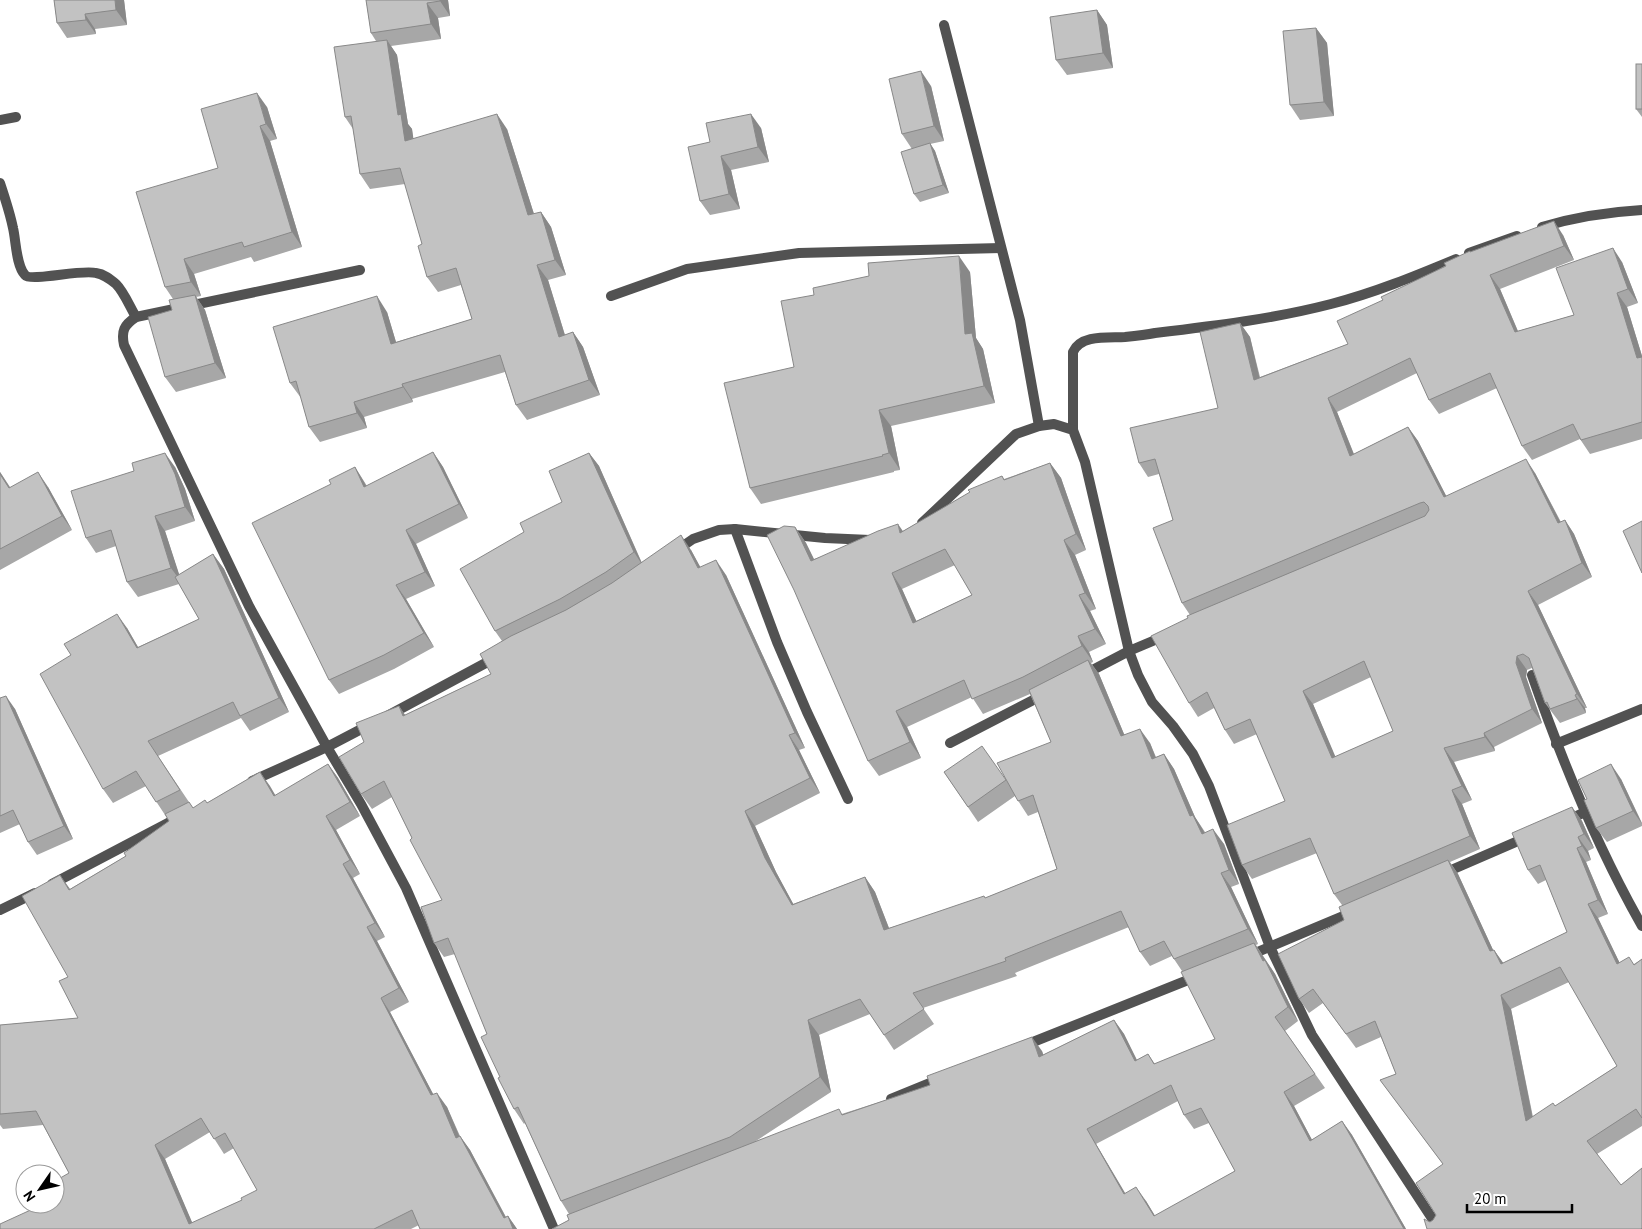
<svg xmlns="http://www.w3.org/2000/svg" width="1642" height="1229" font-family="'PT Sans',sans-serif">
<rect width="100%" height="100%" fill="#fff"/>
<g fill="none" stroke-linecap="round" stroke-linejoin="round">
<g stroke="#525252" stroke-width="10">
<path d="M0 120 16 117"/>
<path d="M735 529 777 642 807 712 848 799"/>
</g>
<g stroke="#525252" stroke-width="10">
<path d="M944 25 1020 320 1039 426"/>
<path d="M0 183C5 198 10 213 13 228 16 240 16 266 25 275 31 282 81 269 96 273 104 274 110 279 116 284 124 292 130 307 136 317"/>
<path d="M1542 227C1575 217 1608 212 1642 210"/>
<path d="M1469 253 1517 236"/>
<path d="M360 270 136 317C124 325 121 331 124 345L249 606 327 747 371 724"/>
<path d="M611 296 687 269 799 253 1001 248"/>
<path d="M1073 430V352C1081 334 1109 338 1125 337 1135 336 1145 335 1155 333 1214 326 1273 319 1331 304 1374 293 1415 276 1456 259"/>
<path d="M922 523 1016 434 1039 426 1054 424 1073 430 1085 462 1129 651 1167 635"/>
<path d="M677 550 693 539 719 530 735 529 825 538 870 540"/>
<path d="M1083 675 1129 651 1138 675 1152 702 1173 726 1193 754 1209 786 1270 947 1312 1035 1439 1229"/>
<path d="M1532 675C1562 761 1597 847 1642 926"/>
<path d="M389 715 495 658"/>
<path d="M950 743 1043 695"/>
<path d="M1556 744 1642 709"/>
<path d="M252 781 327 747 361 804 406 888 554 1229"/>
<path d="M1566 821 1585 812"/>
<path d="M1442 874 1527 837"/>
<path d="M52 884 170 822"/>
<path d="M0 910 35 893"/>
<path d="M1248 956 1355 911"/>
<path d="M1023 1046 1198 976"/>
<path d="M891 1099 940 1079"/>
</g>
</g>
<g fill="#a7a7a7" fill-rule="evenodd">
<path d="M54 0H124L127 25 95 29 96 34 67 38 57 23Z"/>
<path d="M366 0H448L450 16 438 18 441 39 391 46 397 55 408 124 412 129 413 139 507 129 534 214 541 212 551 227 566 275 548 280 565 335 573 332 583 347 600 395 527 420 516 405 505 372 412 399 413 402 364 417 367 428 320 442 309 427 301 398 290 383 387 312 396 342 472 319 461 285 438 292 427 277 422 244 405 184 370 189 360 174 353 129 345 117 376 41 371 33Z"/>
<path d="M1097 10 1107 25 1113 68 1067 75 1056 60Z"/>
<path d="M1316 28 1327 43 1334 116 1300 120 1290 105Z"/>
<path d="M1642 64V117L1636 109Z"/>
<path d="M931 86 944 141 930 144 935 151 949 193 920 202 914 194 912 149 902 134Z"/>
<path d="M267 107 277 139 270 141 302 247 254 262 251 257 194 274 201 296 196 297 205 310 226 378 176 392 165 377 172 310 173 299 165 287 218 168Z"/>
<path d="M761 128 769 162 731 170 740 209 710 215 700 201 710 142Z"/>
<path d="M1563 235 1574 260 1500 289 1518 331 1574 315 1622 262 1638 303 1627 307 1642 356V439L1590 454 1580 439 1532 460 1522 446 1497 388 1439 414 1429 400 1417 373 1337 412 1354 454 1408 427 1418 441 1446 496 1535 473 1561 522 1565 520 1574 534 1592 577 1538 605 1587 708H1585L1586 713 1560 723 1545 703 1532 668 1527 670 1526 677 1542 723 1494 747 1495 751 1454 762 1472 800 1462 804 1480 849 1450 862 1458 874 1493 950H1494L1503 963 1567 932 1546 880 1538 884 1528 870 1572 807 1582 821 1594 848 1588 851 1591 860 1586 862 1608 914 1598 918 1619 962 1634 964 1642 959V1126L1597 1154 1621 1185 1642 1168V1229H1427L1430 1222 1433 1220 1436 1215 1443 1164 1380 1080 1396 1074 1381 1037 1356 1048 1323 1003 1309 1013 1299 999 1344 920 1342 905 1334 894 1317 853 1252 879 1242 865 1285 801 1257 734 1234 744 1225 730 1214 708 1198 717 1189 703 1188 618 1190 615 1182 603 1173 520 1159 474 1148 477 1139 463 1218 408 1240 323 1250 337 1260 377 1348 344 1383 300 1470 252ZM1371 677 1393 731 1335 757 1313 704ZM1569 982 1617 1066 1555 1106 1533 1117 1511 1009Z"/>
<path d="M970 272 976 338 983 349 995 403 891 426 900 470 894 471V472L761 504 750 488 794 367 814 295Z"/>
<path d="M433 452 443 467 468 518 416 544 435 586 406 599 434 647 394 669 339 694 329 680 331 484 355 467 367 486Z"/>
<path d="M589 453 599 466 642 563 691 550 700 567 726 575 805 748 799 750 820 793 755 826 776 872 793 904 865 877 875 892 889 928 985 898 1057 869 1038 812 1028 816 1015 796 978 822 944 772 1006 780 1051 742 1030 694 983 714 972 697 907 727 921 758 879 776 868 761 795 527 806 543 814 559 903 531 1002 476 1004 479 1050 463 1061 478 1086 550 1075 555 1096 609 1090 611 1106 644 1089 652 1093 662 1091 663 1099 674 1124 734 1150 743 1156 757 1164 754 1174 769 1195 817 1205 832 1224 844 1239 884 1231 887 1258 944 1256 945 1275 974 1298 1021 1285 1031 1325 1088 1294 1106 1312 1140 1342 1121 1352 1135 1406 1229H552L569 1220V1214L561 1201 525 1123 524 1124 514 1109 500 1077 487 1034 455 954 444 957 434 943 442 900 392 797 372 809 361 794 364 742 399 706 405 715 491 674 502 641 495 631 524 532 562 502ZM955 565 972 595 916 621 902 589ZM1129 927 1140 952 1150 966 1172 956 1182 971 1215 1039 1155 1064 1148 1054 1137 1060 1124 1034 1114 1020 1043 1055 1042 1051 756 1141 831 1092 819 1035 870 1014 894 1050 934 1024 923 1008 1017 976 1015 973ZM1178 1101 1184 1115 1194 1129 1209 1123 1235 1171 1155 1216 1146 1201 1125 1194 1096 1144Z"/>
<path d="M175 467 185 489 195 521 165 531 179 575 213 554 224 569 289 712 250 731 241 718 158 756 193 808 207 803 260 772 275 796 328 764 338 778 360 816 336 830 360 874 353 878 385 937 377 941 409 1002 390 1012 433 1094 447 1107 460 1136 470 1150 506 1217 508 1216 517 1229H420L419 1225 411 1229H0L35 1208 69 1173 43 1125 3 1129 0 1125V1025L78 1018 68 977 70 889 126 856 169 821 146 786 113 803 103 789 127 628 138 647 199 619 179 584 138 597 127 582 116 546 96 553 86 538ZM210 1132 224 1154 234 1148 257 1190 242 1200 192 1223 165 1159Z"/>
<path d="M0 472 10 487H48L72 530 0 570Z"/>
<path d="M0 698 15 709 73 839 37 855 28 842 20 824 0 833Z"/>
<path d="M1621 779 1642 823V826L1607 842 1596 828Z"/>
</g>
<g fill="#888">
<path d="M115 0H124L127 25 116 10Z"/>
<path d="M440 0H448L450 16 440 1Z"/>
<path d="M427 3 438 18 441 39 431 24Z"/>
<path d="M1097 10 1107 25 1113 68 1103 53Z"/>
<path d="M85 14 95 29 96 34 86 20Z"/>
<path d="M1316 28 1327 43 1334 116 1324 102Z"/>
<path d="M387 40 397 55 408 124 412 129 416 156 405 141 398 115Z"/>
<path d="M921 71 931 86 944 141 934 126Z"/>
<path d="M257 93 267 107 277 139 266 124Z"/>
<path d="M497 114 507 129 539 230 528 215Z"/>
<path d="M751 114 761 128 769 162 758 147Z"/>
<path d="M260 126 270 141 302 247 292 232Z"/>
<path d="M930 143 935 151 949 193 943 185Z"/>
<path d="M721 156 731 170 740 209 729 194Z"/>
<path d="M541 212 551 227 566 275 555 260Z"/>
<path d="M1554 221 1563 235 1574 260 1564 246Z"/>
<path d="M1613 248 1622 262 1638 303 1628 289Z"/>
<path d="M959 256 970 272 976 338 983 349 995 403 984 386 965 334Z"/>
<path d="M184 259 194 274 201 296 191 282Z"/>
<path d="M537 265 548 280 570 352 559 337Z"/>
<path d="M1490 275 1500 289 1524 346 1515 332Z"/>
<path d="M1617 293 1627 307 1642 356V365L1637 358Z"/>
<path d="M195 295 205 310 226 378 215 363Z"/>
<path d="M377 296 387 312 401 359 391 344Z"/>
<path d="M1240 323 1250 337 1263 393 1254 380Z"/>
<path d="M573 332 583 347 600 395 589 380Z"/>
<path d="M402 384 412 399 413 402 403 387Z"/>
<path d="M1328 398 1337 412 1360 470 1350 456Z"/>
<path d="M354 402 364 417 367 428 357 413Z"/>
<path d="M879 410 891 426 900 470 889 453Z"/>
<path d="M1408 427 1418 441 1454 511 1444 497Z"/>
<path d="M433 452 443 467 468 518 459 504Z"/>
<path d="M165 453 175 467 185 489 195 521 185 507Z"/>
<path d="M589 453 599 466 643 566 634 552Z"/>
<path d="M1526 459 1535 473 1568 537 1558 523Z"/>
<path d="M1050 463 1061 478 1086 550 1076 534Z"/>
<path d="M355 467 364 482 374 501 364 487Z"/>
<path d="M0 472 19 502 9 488 0 474Z"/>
<path d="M38 472 48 487 72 530 62 516Z"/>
<path d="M155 516 165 531 182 583 171 568Z"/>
<path d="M1565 520 1574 534 1592 577 1582 563Z"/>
<path d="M898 524 909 540 900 533Z"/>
<path d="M795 527 806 543 822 576 811 561Z"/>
<path d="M406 530 416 544 435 586 425 572Z"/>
<path d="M681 535 691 550 709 583 698 568Z"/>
<path d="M1064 540 1075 555 1096 609 1085 593Z"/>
<path d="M213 554 224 569 289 712 279 698Z"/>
<path d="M716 560 726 575 805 748 795 733Z"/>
<path d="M892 573 902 589 924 638 913 623Z"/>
<path d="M396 585 406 599 434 647 424 633Z"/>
<path d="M1528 591 1538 605 1587 708 1577 694Z"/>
<path d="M1079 595 1090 611 1106 644 1095 629Z"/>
<path d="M117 614 127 628 147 663 137 648Z"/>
<path d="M1078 636 1089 652 1093 662 1082 646Z"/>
<path d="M1517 656 1527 670 1526 677 1542 723 1532 709 1516 663Z"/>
<path d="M1088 660 1099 674 1131 751 1121 736Z"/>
<path d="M1303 691 1313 704 1342 772 1332 758Z"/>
<path d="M1575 695 1585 708 1586 713 1577 699Z"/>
<path d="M6 696 15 709 73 839 64 826Z"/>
<path d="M399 706 409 721 403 716Z"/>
<path d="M896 711 907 727 921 758 910 742Z"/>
<path d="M1140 729 1150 743 1162 774 1152 759Z"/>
<path d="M1484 733 1494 747 1495 751 1485 737Z"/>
<path d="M789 735 799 750 820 793 810 778Z"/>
<path d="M1444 748 1454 762 1472 800 1462 786Z"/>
<path d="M1164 754 1174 769 1195 817 1203 830 1212 848 1190 816Z"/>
<path d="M328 764 338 778 360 816 350 802Z"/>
<path d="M1611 764 1621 779 1642 824 1633 811Z"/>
<path d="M260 772 270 786 284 810 274 796Z"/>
<path d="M1452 790 1462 804 1480 849 1470 836Z"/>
<path d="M1572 807 1582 821 1594 848 1584 834Z"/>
<path d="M745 811 755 826 776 872 802 920 792 905 765 858Z"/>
<path d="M326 816 336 830 360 874 350 860Z"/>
<path d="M1213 829 1224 844 1239 884 1229 870Z"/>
<path d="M1578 837 1588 851 1591 860 1582 846Z"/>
<path d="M1577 848 1586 862 1608 914 1598 900Z"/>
<path d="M1448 860 1458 874 1500 965 1490 951Z"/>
<path d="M343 864 353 878 385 937 375 923Z"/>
<path d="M1221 873 1231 887 1258 944 1248 929Z"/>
<path d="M60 875 70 889 79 904 69 890Z"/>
<path d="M865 877 875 892 895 944 884 930Z"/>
<path d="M1588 904 1598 918 1627 978 1617 964Z"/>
<path d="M367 927 377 941 409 1002 399 988Z"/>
<path d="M1254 943 1275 974 1298 1021 1288 1007 1263 961Z"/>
<path d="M1494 950 1504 964H1501Z"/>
<path d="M1501 995 1511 1009 1536 1135 1526 1121Z"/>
<path d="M381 998 390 1012 441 1109 431 1095Z"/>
<path d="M808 1020 819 1035 831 1092 820 1077Z"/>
<path d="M1114 1020 1124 1034 1144 1075 1135 1061Z"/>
<path d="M1032 1037 1042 1051 1049 1071 1039 1057Z"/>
<path d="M1284 1092 1294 1106 1320 1155 1310 1141Z"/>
<path d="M437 1093 447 1107 466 1152 456 1138Z"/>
<path d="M1342 1121 1352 1135 1406 1229H1404Z"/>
<path d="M1087 1129 1096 1144 1134 1208 1124 1194Z"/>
<path d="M460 1136 470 1150 512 1229 504 1218Z"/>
<path d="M155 1145 165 1159 195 1229 189 1224Z"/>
<path d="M1136 1187 1146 1201 1163 1229 1154 1216Z"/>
<path d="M508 1216 517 1229H513Z"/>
</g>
<g fill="#c2c2c2" stroke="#888" fill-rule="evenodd">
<path d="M54 0H115L116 10 85 14 86 20 57 23Z"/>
<path d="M366 0H440V1L427 3 431 24 371 33Z"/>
<path d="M1097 10 1103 53 1056 60 1050 17Z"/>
<path d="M1316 28 1324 102 1290 105 1283 31Z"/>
<path d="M387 40 398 115 401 114 405 141 497 114 528 215 541 212 555 260 537 265 559 337 573 332 589 380 516 405 500 355 402 384 403 387 354 402 357 413 309 427 296 381 290 383 273 327 377 296 391 344 472 319 456 268 427 277 418 246 422 244 400 168 360 174 351 116 345 117 334 47Z"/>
<rect x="1636" y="64" width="6" height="45"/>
<path d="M921 71 934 126 902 134 889 79Z"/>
<path d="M257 93 266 124 260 126 292 232 244 247 242 242 184 259 191 282 165 287 136 192 218 168 201 109Z"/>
<path d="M751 114 758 147 721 156 729 194 700 201 688 147 710 142 706 123Z"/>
<path d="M930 143 943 185 914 194 901 152Z"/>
<path d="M1554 221 1564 246 1490 275 1515 332 1574 315 1556 268 1613 248 1628 289 1617 293 1637 358 1642 357V422L1581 440 1573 424 1522 446 1490 373 1429 400 1410 358 1328 398 1350 456 1408 427 1444 497 1526 459 1558 523 1565 520 1582 563 1528 591 1577 694 1575 695 1577 699 1550 709 1547 702 1545 703 1529 658 1523 654 1517 656 1516 663 1532 709 1484 733 1485 737 1444 748 1462 786 1452 790 1470 836 1334 894 1310 838 1242 865 1227 825 1285 801 1250 719 1225 730 1207 692 1189 703 1151 636 1188 618 1187 616 1425 516 1429 510 1428 506 1424 502 1420 503 1182 603 1153 528 1173 520 1155 459 1139 463 1130 428 1218 408 1200 332 1240 323 1254 380 1348 344 1337 321 1383 300 1381 297 1446 266 1444 263 1470 251V252ZM1364 661 1393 731 1332 758 1303 691Z"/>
<path d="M959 256 965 334 972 333 984 386 879 410 889 453 882 455 883 456 750 488 724 383 794 367 781 301 814 295 813 288 869 276 868 263Z"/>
<path d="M195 295 215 363 165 377 148 317 172 310 169 300Z"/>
<path d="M433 452 459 504 406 530 425 572 396 585 424 633 384 655 329 680 252 523 331 484 329 480 355 467 364 487Z"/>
<path d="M165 453 175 474 185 507 155 516 171 568 127 582 111 530 86 538 71 491 134 471 132 463Z"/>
<path d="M589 453 634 552 606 572 560 599 495 631 460 569 524 532 520 523 562 502 549 471Z"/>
<path d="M1050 463 1076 534 1064 540 1085 593 1079 595 1095 629 1078 636 1082 646 1023 677 972 699 964 680 896 711 910 742 868 761 794 590 767 535 784 526 795 527 811 561 878 531 898 524 900 533 970 492 968 490 1002 476 1004 480ZM945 549 972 595 913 623 892 573Z"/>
<path d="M38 472 62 516 0 549V474L9 488Z"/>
<path d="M1642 521V573L1623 531Z"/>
<path d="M681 535 698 568 716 560 795 733 789 735 810 778 745 811 765 858 792 905 865 877 884 930 984 896 985 898 1057 869 1033 795 1018 801 997 763 1051 742 1029 690 1088 660 1121 736 1140 729 1152 759 1164 754 1190 816 1193 815 1202 834 1213 829 1229 870 1221 873 1248 929 1174 959 1164 941 1140 952 1121 911 1005 958 1006 961 913 993 924 1009 884 1035 860 999 808 1020 820 1077 730 1137 561 1201 518 1107 514 1109 498 1078 500 1077 481 1037 487 1034 448 938 434 943 421 907 442 900 410 840 412 838 384 781 361 794 339 757 364 742 356 723 399 706 403 716 491 674 480 654 511 636 566 610 612 583Z"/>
<path d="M213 554 279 698 240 716 233 702 148 741 180 790 156 802 136 771 103 789 40 674 71 655 64 644 117 614 137 648 199 619 175 577Z"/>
<path d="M6 696 64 826 28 842 13 810 0 816V698Z"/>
<path d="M982 746 1006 780 968 807 944 772Z"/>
<path d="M328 764 350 802 326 816 350 860 343 864 375 923 367 927 399 988 381 998 431 1095 437 1093 456 1138 460 1136 504 1218 508 1216 513 1229H420L412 1210 374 1229H0V1224L35 1208 33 1204H55V1181L69 1173 36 1111 0 1114V1025L78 1018 59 981 68 977 22 896 60 875 69 890 126 856 124 853 169 821 165 814 189 802 193 808 205 800 207 803 260 772 274 796ZM201 1118 214 1139 225 1133 257 1190 241 1198 242 1200 189 1224 155 1145Z"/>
<path d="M1611 764 1633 811 1596 828 1584 800 1587 799 1578 780Z"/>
<path d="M1572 807 1584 834 1578 837 1582 846 1577 848 1598 900 1588 904 1617 964 1629 957 1634 965 1642 959V1118L1636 1109 1587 1141 1621 1185 1642 1168V1228L1641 1229H1427L1424 1219 1430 1222 1433 1220 1436 1215 1416 1183 1443 1164 1380 1080 1396 1074 1375 1021 1346 1034 1313 989 1299 999 1278 954 1344 920 1339 907 1448 860 1490 951 1494 950 1501 964 1567 932 1540 865 1528 870 1512 833ZM1560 967 1617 1066 1555 1106 1553 1103 1526 1121 1501 995Z"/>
<path d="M1254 943 1263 961 1265 960 1288 1007 1275 1017 1315 1074 1284 1092 1310 1141 1342 1121 1404 1229H552L569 1220 567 1215 839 1109 842 1115 930 1085 927 1076 1032 1037 1039 1057 1114 1020 1135 1061 1148 1054 1154 1064 1215 1039 1181 972ZM1171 1085 1184 1115 1201 1108 1235 1171 1154 1216 1136 1187 1124 1194 1087 1129Z"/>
</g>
<g transform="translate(40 1189) rotate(236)"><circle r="24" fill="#ffffff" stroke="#999999"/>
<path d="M0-4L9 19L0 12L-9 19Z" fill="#000000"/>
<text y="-8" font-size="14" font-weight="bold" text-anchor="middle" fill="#000000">N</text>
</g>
<path d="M1467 1204v8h105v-8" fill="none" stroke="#000000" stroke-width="2.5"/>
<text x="1474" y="1204" font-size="15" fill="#000000" stroke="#ffffff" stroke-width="4" paint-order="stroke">20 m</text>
</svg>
